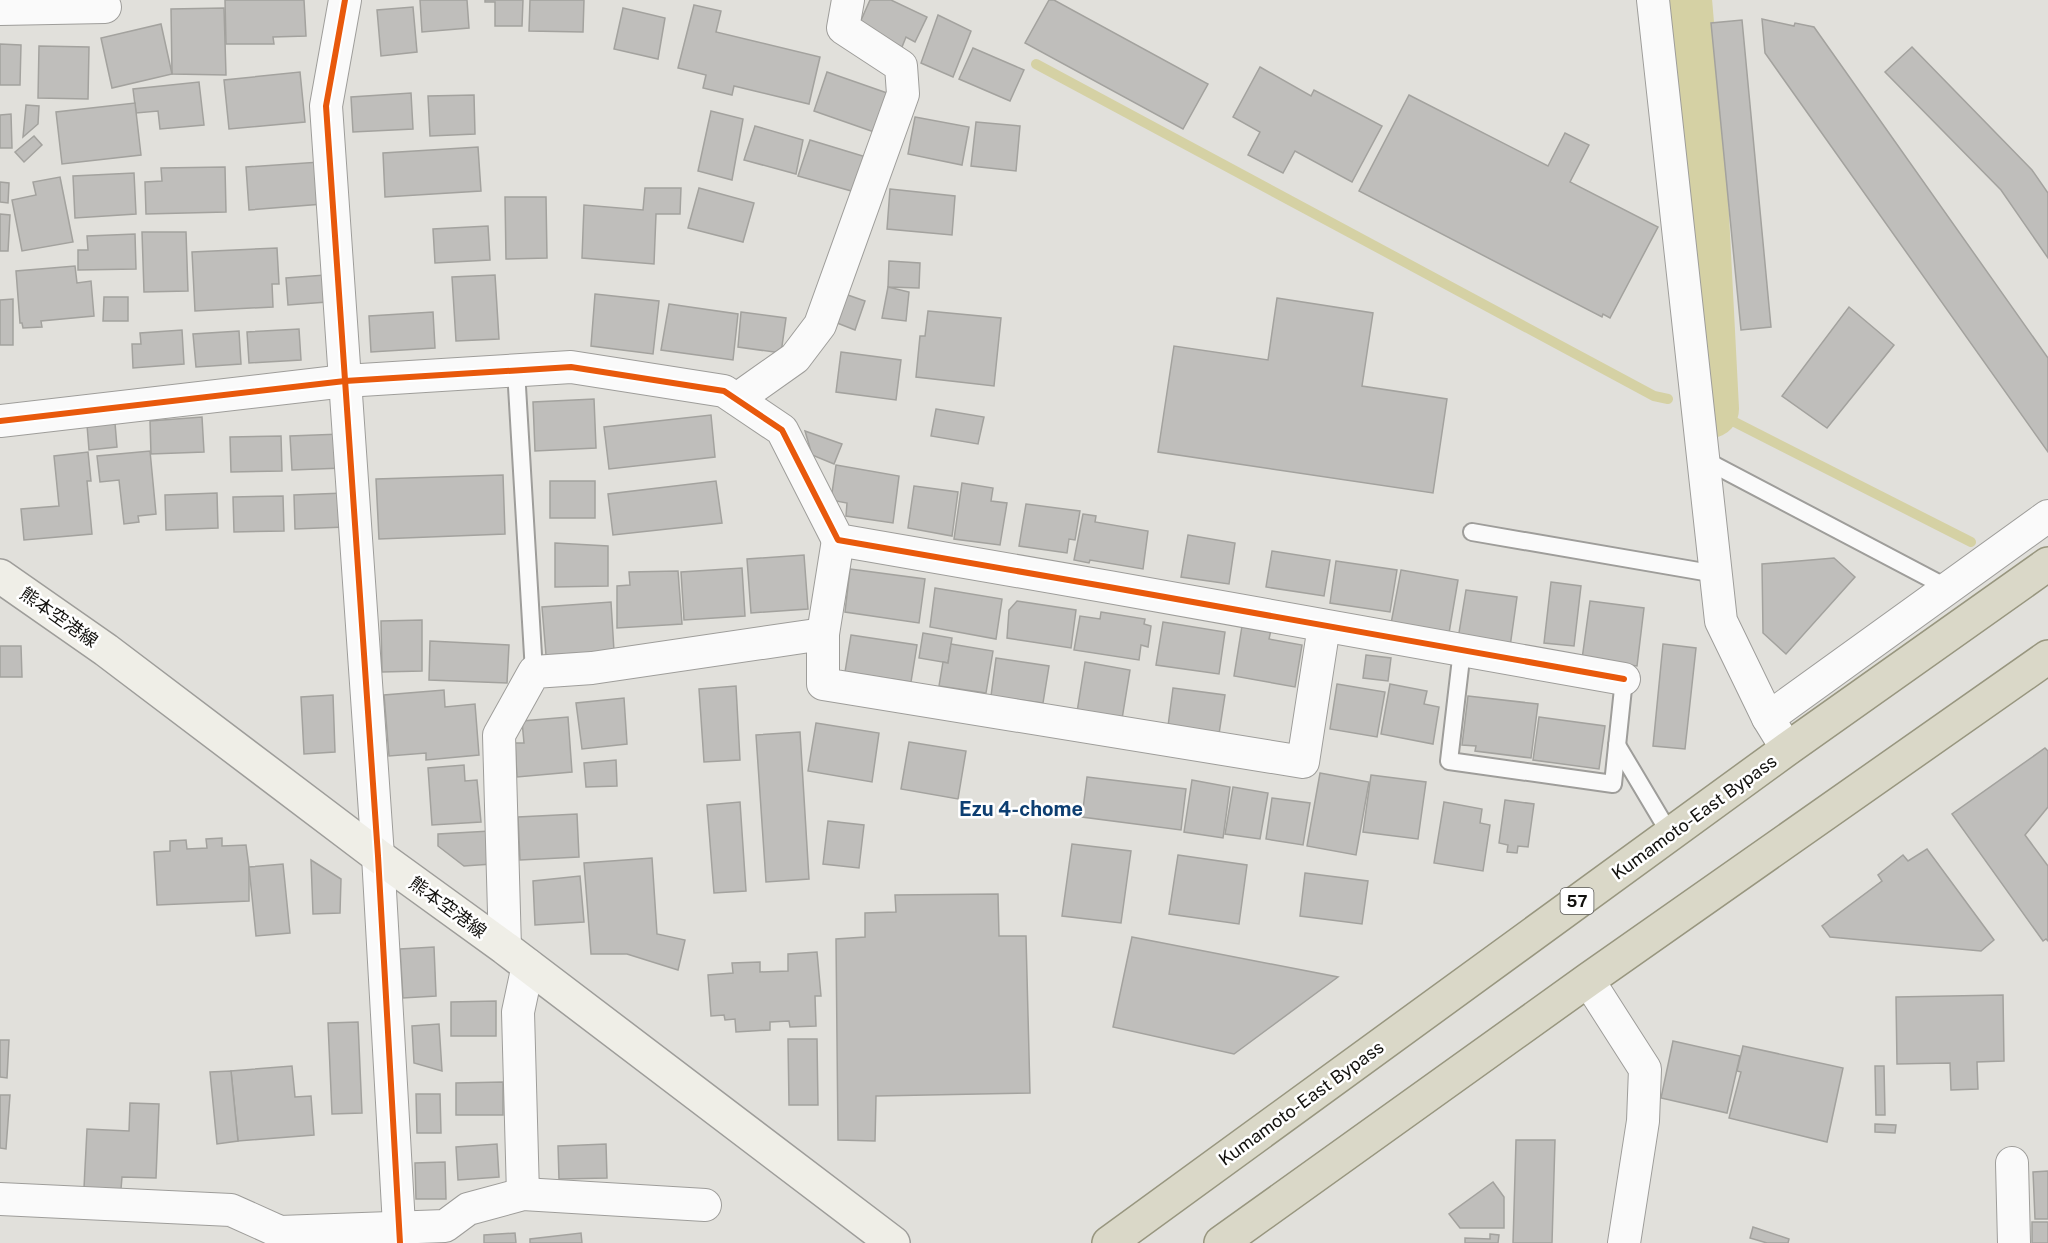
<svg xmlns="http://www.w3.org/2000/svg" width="2048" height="1243" font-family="'Public Sans','Noto Sans JP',sans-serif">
<rect width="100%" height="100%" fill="#e1e0db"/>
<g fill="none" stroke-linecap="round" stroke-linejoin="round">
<g stroke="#d5d1a4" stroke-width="10">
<path d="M1036 64 1654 396 1668 399"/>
<path d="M1707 408 1971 542"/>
</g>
<path stroke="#d5d1a4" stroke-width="58" d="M1683 0 1698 176 1710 409"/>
</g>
<g fill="#bfbebb" stroke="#a3a29e" stroke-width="1.5">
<path d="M225 0H304L306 36 273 37 274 44H226Z"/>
<path d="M420 0H467L469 28 422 32Z"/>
<path d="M485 0H523L522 26H495V2H485Z"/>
<path d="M530 0H584L583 32 529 31Z"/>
<path d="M870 0H891L927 17 915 42 906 37 902 47 858 27Z"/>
<path d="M1049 0H1054L1208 84 1183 129 1025 43Z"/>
<path d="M694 5 721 11 716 32 820 57 809 104 734 86 732 95 703 88 706 75 678 68Z"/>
<path d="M413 7 417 52 381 56 377 10Z"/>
<path d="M224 8 226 75 172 74 171 9Z"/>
<path d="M623 8 665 18 658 59 614 49Z"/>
<path d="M938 15 971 31 953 77 921 63Z"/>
<path d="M1762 19 1794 26 1795 23 1814 27 2048 358V452L1765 53Z"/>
<path d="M1742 20 1771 327 1741 330 1711 23Z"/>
<path d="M161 24 172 74 112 88 101 38Z"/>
<path d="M0 44 21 45 20 85H0Z"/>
<path d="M39 46 89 47 88 99 38 98Z"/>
<path d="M1912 47 2032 170 2048 193V258L2001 190 1885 72Z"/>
<path d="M973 48 1024 70 1010 101 959 79Z"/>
<path d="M1260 67 1311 96 1314 90 1382 126 1352 182 1295 151 1283 173 1248 155 1260 132 1233 117Z"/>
<path d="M300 72 305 122 229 129 224 80Z"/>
<path d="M827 72 890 94 877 133 814 111Z"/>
<path d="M199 82 204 125 160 129 158 111 136 113 133 89Z"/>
<path d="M411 93 413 129 353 132 351 97Z"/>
<path d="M474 95 475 134 430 136 428 96Z"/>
<path d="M1409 95 1548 166 1565 133 1589 145 1570 182 1658 227 1610 318 1603 314 1602 317 1359 191Z"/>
<path d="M135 103 141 155 62 164 56 112Z"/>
<path d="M26 105 39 106 38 124 23 137Z"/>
<path d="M711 111 743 119 732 180 698 171Z"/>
<path d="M11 114 12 148H0V115Z"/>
<path d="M915 117 969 127 962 165 908 154Z"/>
<path d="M976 122 1020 126 1016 171 971 166Z"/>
<path d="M755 126 803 140 796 174 744 160Z"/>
<path d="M34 136 42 145 24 162 15 152Z"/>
<path d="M810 140 866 157 855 192 798 176Z"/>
<path d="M478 147 481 191 385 197 383 153Z"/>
<path d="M320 162 323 204 249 210 246 167Z"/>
<path d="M225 167 226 212 146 214 145 182 162 181 161 168Z"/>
<path d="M134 173 136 214 75 218 73 176Z"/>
<path d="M60 177 73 242 22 251 12 200 36 195 33 182Z"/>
<path d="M0 182 9 183 8 203 0 202Z"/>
<path d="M645 188H681L680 214H656L654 264 582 258 584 205 643 210Z"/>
<path d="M699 188 754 203 743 242 688 228Z"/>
<path d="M890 189 955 196 952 235 887 229Z"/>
<path d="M505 197H546L547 258 506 259Z"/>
<path d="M0 214 10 215 8 251H0Z"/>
<path d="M488 226 490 260 435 263 433 229Z"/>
<path d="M142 232H186L188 291 144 292Z"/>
<path d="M135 234 136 269 78 270V250H88L87 236Z"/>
<path d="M277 248 279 284H272L273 307 195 311 192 252Z"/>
<path d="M889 261 920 263 919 288 888 287Z"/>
<path d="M75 266 77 283 91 281 94 316 41 321 42 327 23 328 22 323H20L16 271Z"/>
<path d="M325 275 327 302 288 305 286 278Z"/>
<path d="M495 275 499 339 456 341 452 277Z"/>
<path d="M888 287 909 292 906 321 882 318Z"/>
<path d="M842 293 865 301 855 330 832 321Z"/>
<path d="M595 294 659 301 653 354 591 346Z"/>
<path d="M104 297H128V321H103Z"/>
<path d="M1277 298 1373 313 1362 386 1447 399 1433 493 1158 452 1174 346 1268 360Z"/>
<path d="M13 299V345H0V300Z"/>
<path d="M669 304 738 314 733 360 661 350Z"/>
<path d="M1849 307 1894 345 1827 428 1782 396Z"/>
<path d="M928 311 1001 318 994 386 916 377 920 336H925Z"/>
<path d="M433 312 435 348 371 352 369 316Z"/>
<path d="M741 312 786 318 781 353 738 347Z"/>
<path d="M299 329 301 360 249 363 247 332Z"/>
<path d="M182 330 184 364 133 368 132 344H141L140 333Z"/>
<path d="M239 331 241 364 196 367 193 334Z"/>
<path d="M841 352 901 360 896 400 836 392Z"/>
<path d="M594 399 596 448 535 451 533 402Z"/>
<path d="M936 409 984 417 978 444 931 436Z"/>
<path d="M711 415 715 457 609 469 604 427Z"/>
<path d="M202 417 204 452 151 454 150 421Z"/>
<path d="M115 423 117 447 89 450 87 425Z"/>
<path d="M805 431 842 444 834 464 812 455Z"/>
<path d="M341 434 343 468 292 470 290 436Z"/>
<path d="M281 436 282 471 231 472 230 437Z"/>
<path d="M150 451 156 514 138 516 139 522 124 524 119 480 100 482 97 456Z"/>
<path d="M88 452 91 481H87L92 534 24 540 21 509 59 506 54 456Z"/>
<path d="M836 465 899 476 893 523 846 516 847 503 831 500Z"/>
<path d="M503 475 505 534 379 539 376 479Z"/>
<rect x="550" y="481" width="45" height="37"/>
<path d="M716 481 722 523 613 535 608 494Z"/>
<path d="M962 483 993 488 991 501 1007 503 1000 545 954 539Z"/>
<path d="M914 486 958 492 952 536 908 528Z"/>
<path d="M217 493 218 528 166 530 165 495Z"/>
<path d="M344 493 345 527 295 529 294 495Z"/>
<path d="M283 496 284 531 234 532 233 497Z"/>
<path d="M1026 504 1080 511 1075 540 1069 539 1067 553 1019 546Z"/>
<path d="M1083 514 1096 516 1095 522 1148 531 1143 569 1090 560 1089 563 1074 560Z"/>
<path d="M1188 535 1235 543 1229 584 1181 577Z"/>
<path d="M555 543 608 546V586L555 587Z"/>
<path d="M1272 551 1330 560 1324 596 1266 587Z"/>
<path d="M804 555 808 609 751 613 747 559Z"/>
<path d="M1834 558 1855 577 1786 654 1763 633 1762 564Z"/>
<path d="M1336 561 1397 570 1390 612 1330 603Z"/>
<path d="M742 568 745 616 684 620 681 572Z"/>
<path d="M850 569 925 579 919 623 845 612Z"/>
<path d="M1401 570 1458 580 1448 639 1390 629Z"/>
<path d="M678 571 682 624 617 628V586L630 585 629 572Z"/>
<path d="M1551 582 1581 586 1574 646 1544 643Z"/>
<path d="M935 588 1002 599 996 639 930 627Z"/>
<path d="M1466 590 1517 597 1510 647 1458 639Z"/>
<path d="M1017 601 1076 610 1071 648 1007 638 1009 610Z"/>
<path d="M1590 601 1644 608 1637 666 1582 659Z"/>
<path d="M611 602 614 651 546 655 542 607Z"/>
<path d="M1101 612 1145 619 1144 624 1151 626 1148 647 1141 645 1139 660 1074 650 1080 616 1100 619Z"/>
<path d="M422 620V671L382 672 381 621Z"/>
<path d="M1163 622 1225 632 1219 674 1156 665Z"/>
<path d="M1242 626 1271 630 1269 639 1302 645 1295 687 1234 676Z"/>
<path d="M923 633 952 638 948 663 919 658Z"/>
<path d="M851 635 917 645 911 682 845 672Z"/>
<path d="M430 641 509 645 507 683 429 680Z"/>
<path d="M951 644 993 651 986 693 939 686 943 662 948 663Z"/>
<path d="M1663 644 1696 648 1685 749 1653 746Z"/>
<path d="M0 646H21L22 677H0Z"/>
<path d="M1366 655 1391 658 1388 681 1363 678Z"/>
<path d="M996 658 1049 666 1043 703 991 696Z"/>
<path d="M1085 662 1130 670 1122 719 1077 712Z"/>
<path d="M1337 684 1385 692 1377 737 1330 729Z"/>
<path d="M1390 684 1427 691 1424 704 1439 707 1433 744 1381 734Z"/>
<path d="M736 686 740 760 704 762 699 689Z"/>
<path d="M1173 688 1225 695 1219 734 1168 726Z"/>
<path d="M444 690 445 707 475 704 479 755 426 760V753L389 756 384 695Z"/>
<path d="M333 695 335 752 304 754 301 697Z"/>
<path d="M1468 696 1538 704 1531 758 1475 751 1476 746 1462 745Z"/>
<path d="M624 698 627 744 582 749 576 703Z"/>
<path d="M568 717 572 772 517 777 515 743H524L522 721Z"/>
<path d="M1539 717 1605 726 1599 769 1533 760Z"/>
<path d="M816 723 879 733 872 782 808 771Z"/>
<path d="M800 732 809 879 766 882 756 735Z"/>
<path d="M909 742 966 751 958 799 901 789Z"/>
<path d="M2045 748 2048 751V807L2025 835 2048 866V941L2046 939 2043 941 1952 814Z"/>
<path d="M616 760 617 786 586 787 584 763Z"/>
<path d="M464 765 465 781 477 780 481 822 432 825 428 768Z"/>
<path d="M1320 773 1369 782 1356 855 1307 846Z"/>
<path d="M1371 775 1426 782 1418 839 1363 832Z"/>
<path d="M1087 777 1186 789 1181 830 1082 817Z"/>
<path d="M1192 780 1230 787 1223 838 1184 832Z"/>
<path d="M1233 787 1268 793 1260 839 1225 834Z"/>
<path d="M1272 798 1310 803 1303 845 1266 839Z"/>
<path d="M1505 800 1534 804 1528 847 1518 846 1517 853 1507 852 1508 845 1499 843Z"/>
<path d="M740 802 746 891 714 893 707 805Z"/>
<path d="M1444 802 1482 809 1480 823 1490 825 1483 871 1434 863Z"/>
<path d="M577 814 579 857 520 860 518 817Z"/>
<path d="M828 821 864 825 859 868 823 864Z"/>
<path d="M490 831 492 864 464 866 438 846V834Z"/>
<path d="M222 838V846L246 845 249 867V901L157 905 154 852 170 851V841L186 840 187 849 207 848 206 839Z"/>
<path d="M1072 844 1131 851 1121 923 1062 916Z"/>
<path d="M1927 849 1994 940 1981 951 1830 937 1822 926 1882 881 1878 875 1903 855 1908 861Z"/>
<path d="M1178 855 1247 865 1239 924 1169 914Z"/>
<path d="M652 858 657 934 685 940 678 970 627 954H591L584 863Z"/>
<path d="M311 860 341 879 340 913 313 914Z"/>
<path d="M283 864 290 933 256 936 249 867Z"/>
<path d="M1305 873 1368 881 1362 924 1300 916Z"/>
<path d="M580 876 584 922 535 925 533 881Z"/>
<path d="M998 894 999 936H1026L1030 1093 876 1096 875 1141 838 1140 836 939 865 937V913L896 912 895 895Z"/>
<path d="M1132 937 1338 977 1234 1054 1113 1027Z"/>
<path d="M434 947 436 996 403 998 400 949Z"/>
<path d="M817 952 821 996H815L816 1026 790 1027 789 1021 770 1022V1030L736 1032 735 1019 725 1020 724 1015 711 1016 708 975 733 973 732 963 760 962V972L788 971V954Z"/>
<path d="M2003 995 2004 1061 1977 1062 1978 1089 1951 1090 1950 1063 1897 1064 1896 997Z"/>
<path d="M496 1001V1036H451V1002Z"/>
<path d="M358 1022 362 1113 332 1114 328 1023Z"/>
<path d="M439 1024 442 1071 414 1063 412 1026Z"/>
<path d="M788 1039H817L818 1105H789Z"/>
<path d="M0 1040H9L7 1078 0 1077Z"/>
<path d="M1673 1041 1740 1056 1727 1113 1661 1098Z"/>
<path d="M1743 1046 1843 1068 1827 1142 1729 1118 1741 1072 1737 1071Z"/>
<path d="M292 1066 295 1097 311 1096 314 1135 238 1141 231 1071Z"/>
<path d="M1875 1066H1884L1885 1115H1876Z"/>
<path d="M231 1071 238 1141 217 1144 210 1072Z"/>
<path d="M503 1082V1115H456V1083Z"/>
<path d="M416 1094H440L441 1133H417Z"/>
<path d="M0 1095H10L6 1149 0 1148Z"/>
<path d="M130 1103 159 1104 156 1178 122 1177 121 1189 84 1188 87 1129 129 1131Z"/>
<path d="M1875 1124 1896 1125 1895 1133 1875 1132Z"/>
<path d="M1516 1140H1555L1552 1243H1513Z"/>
<path d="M497 1144 499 1177 458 1180 456 1147Z"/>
<path d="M606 1144 607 1178 559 1179 558 1146Z"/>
<path d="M445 1162 446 1199H416L415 1163Z"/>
<path d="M2048 1171V1219H2035L2033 1172Z"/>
<path d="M1493 1182 1504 1197V1228H1460L1449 1214Z"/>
<rect x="2032" y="1222" width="16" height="21"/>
<path d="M1753 1227 1789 1239 1788 1243H1767L1750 1238Z"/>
<path d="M515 1233 516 1243H484V1235Z"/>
<path d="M581 1233 582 1243H530V1239Z"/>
<path d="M1490 1234 1499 1235 1498 1243H1465V1238L1490 1239Z"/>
</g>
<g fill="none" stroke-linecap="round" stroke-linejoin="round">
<g stroke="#9e9d9a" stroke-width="20">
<g id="service">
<path d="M516 370 534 672"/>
<path d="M1703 459 1948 588"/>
<path d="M1472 532 1716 574"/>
<path d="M1462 650 1449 761 1613 784 1624 679"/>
<path d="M1617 745 1670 834"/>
</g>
</g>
<g stroke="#9e9d9a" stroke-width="34">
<g id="minor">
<path d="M345 0 326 106 378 856 400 1243"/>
<path d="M1653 0 1721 621 1768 718 1787 749"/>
<path d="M0 9 105 7"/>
<path d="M737 399 795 358 820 325 903 94 901 66 843 28 848 0"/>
<path d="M0 421 345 381 571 367 724 391 782 430 838 540 1109 587 1624 679"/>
<path d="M838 540 823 634V684L1303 762 1324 626"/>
<path d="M1768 718 2048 516"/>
<path d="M505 948 499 735 534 672 592 668 823 634"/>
<path d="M1588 980 1645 1069 1643 1121 1624 1243"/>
<path d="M2012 1163 2014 1243"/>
<path d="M523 1194 518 1012 528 965"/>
<path d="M0 1199 231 1210 280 1232 445 1226 468 1209 523 1194 705 1205"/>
</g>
</g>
<g stroke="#9e9d9a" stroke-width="36">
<path id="secondary" d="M0 576 106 650 378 856 505 948 893 1243"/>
</g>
<g stroke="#98967f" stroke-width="36">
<g id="trunk">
<path d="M1109 1243 1787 749 2048 564"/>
<path d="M1221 1243 1588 980 2048 657"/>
</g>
</g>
<use href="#service" stroke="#fafafa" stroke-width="16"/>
<use href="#minor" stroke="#fafafa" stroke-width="32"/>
<use href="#secondary" stroke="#efeee7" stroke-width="33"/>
<use href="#trunk" stroke="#dad8c8" stroke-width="33"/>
<g stroke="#fff" stroke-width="10">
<g id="cycleway">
<path d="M345 0 326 106 378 856 400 1243"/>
<path d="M0 421 345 381 571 367 724 391 782 430 838 540 1109 587 1624 679"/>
</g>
</g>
<use href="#cycleway" stroke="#e8590c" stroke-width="6"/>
</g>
<g text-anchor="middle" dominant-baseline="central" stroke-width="5" stroke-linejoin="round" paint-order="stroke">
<rect fill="#fff" stroke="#595856" stroke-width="1.5" x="1560.5" y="888" width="33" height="26" rx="4.5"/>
<g font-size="16" font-weight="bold" fill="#12110e">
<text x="1577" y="901">57</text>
</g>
<g font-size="18" fill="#12110e" stroke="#fff">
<text transform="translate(59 617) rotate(35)">熊本空港線</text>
<text transform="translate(1694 817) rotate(-36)">Kumamoto-East Bypass</text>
<text transform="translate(448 907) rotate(36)">熊本空港線</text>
<text transform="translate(1301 1103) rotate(-36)">Kumamoto-East Bypass</text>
</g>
<g font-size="20" font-weight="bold" fill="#0d3e71" stroke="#fff">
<text x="1021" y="809">Ezu 4-chome</text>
</g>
</g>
</svg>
